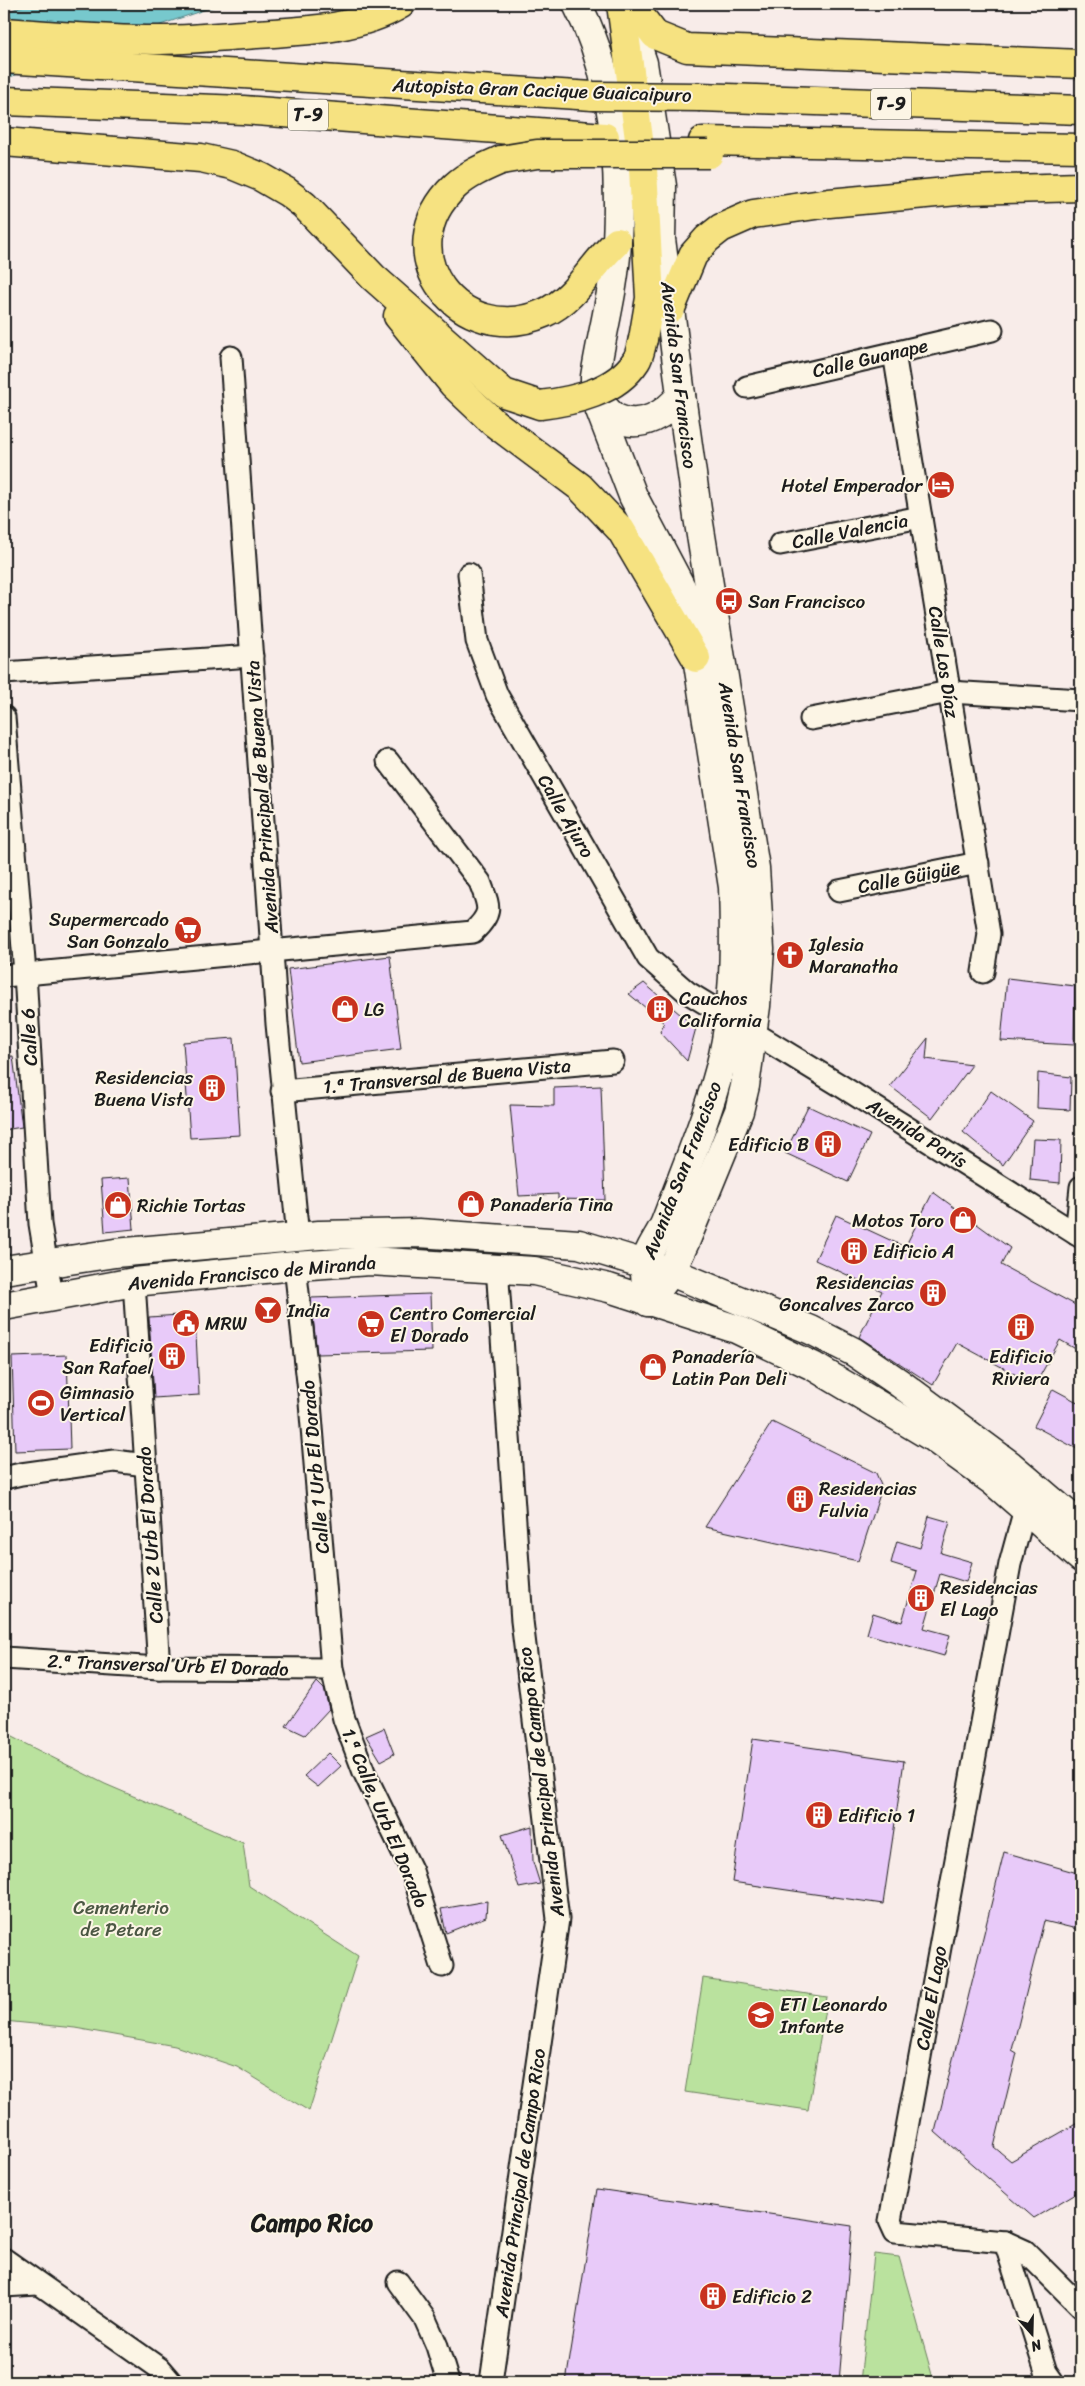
<svg xmlns="http://www.w3.org/2000/svg" width="1085" height="2386" font-family="Sriracha,sans-serif">
<rect width="100%" height="100%" fill="#f8ece9"/>
<filter id="ink" filterUnits="userSpaceOnUse"><feTurbulence type="fractalNoise" baseFrequency=".02" numOctaves="2"/><feDisplacementMap in="SourceGraphic" scale="10" xChannelSelector="R" yChannelSelector="G"/><feConvolveMatrix kernelMatrix="1 2 1 2 8 2 1 2 1" color-interpolation-filters="sRGB"/></filter>
<g filter="url(#ink)">
<g fill="#bae29e" stroke="#6b7f5d">
<path d="M4 1733 105 1784 243 1843 249 1886 358 1956 309 2111 237 2067 175 2046 75 2028 4 2021Z"/>
<path d="M703 1978 827 1997 808 2110 685 2092Z"/>
<path d="M874 2254 899 2257 934 2382H860Z"/>
</g>
<path fill="#77c8cd" stroke="#538386" d="M28 4H221L4 79V13Z"/>
<g fill="#e8caf9" stroke="#1c1c1c">
<path d="M390 956 401 1049 299 1062 288 969Z"/>
<path d="M1007 978 1075 986 1074 1045 1001 1041Z"/>
<path d="M644 983 696 1028 687 1061 660 1032 664 1023 629 994Z"/>
<path d="M234 1038 240 1135 190 1138 183 1042Z"/>
<path d="M928 1038 926 1059 972 1065 932 1118 890 1086Z"/>
<path d="M13 1056 22 1127 4 1130V1057Z"/>
<path d="M1038 1073 1071 1077 1070 1110 1037 1108Z"/>
<path d="M601 1086 605 1200 558 1199V1194L519 1196 510 1105 554 1106V1088Z"/>
<path d="M991 1091 1033 1121 1003 1165 963 1132Z"/>
<path d="M808 1106 870 1135 848 1182 785 1153Z"/>
<path d="M1033 1139 1061 1140 1060 1183 1030 1180Z"/>
<path d="M130 1178 134 1229 105 1232 101 1180Z"/>
<path d="M933 1192 1010 1248 1001 1265 1081 1308V1352L1060 1340 1035 1385 957 1343 933 1385 859 1337 882 1291 815 1260 836 1215 905 1247Z"/>
<path d="M430 1294 432 1351 317 1354 311 1298Z"/>
<path d="M195 1314 199 1395 154 1398 149 1317Z"/>
<path d="M67 1355 70 1449 15 1451 12 1357Z"/>
<path d="M1053 1389 1081 1404V1451L1034 1426Z"/>
<path d="M772 1422 876 1473 882 1488 858 1561 705 1527Z"/>
<path d="M929 1516 950 1522 941 1553 972 1562 966 1582 940 1574 924 1628 950 1635 944 1656 867 1634 873 1613 902 1622 917 1571 891 1563 897 1541 920 1548Z"/>
<path d="M317 1682 324 1689 329 1709 305 1735 286 1726Z"/>
<path d="M384 1728 394 1754 381 1761 366 1736Z"/>
<path d="M753 1739 904 1761 883 1904 732 1882Z"/>
<path d="M328 1753 341 1766 318 1787 304 1776Z"/>
<path d="M532 1826 533 1862 540 1884 519 1888 502 1835Z"/>
<path d="M1004 1852 1081 1874V1930L1044 1921 1012 2050 1017 2053 994 2147 1011 2161 1081 2121V2190L1034 2218 935 2132Z"/>
<path d="M487 1901 486 1917 446 1933 441 1909Z"/>
<path d="M597 2189 852 2226 839 2382H566Z"/>
</g>
<g fill="none" stroke-linecap="round" stroke-linejoin="round">
<g stroke="#1c1c1c" stroke-width="25">
<g id="street">
<path d="M894 353 989 934 983 972"/>
<path d="M231 357 277 1024 298 1237"/>
<path d="M747 387 992 330"/>
<path d="M780 544 921 517"/>
<path d="M469 574 477 641 497 695 648 958 687 992 838 1084 1081 1237"/>
<path d="M4 673 252 656"/>
<path d="M4 717 25 973 40 1224 52 1296"/>
<path d="M811 719 949 692 1081 700"/>
<path d="M839 891 978 863"/>
<path d="M4 976 473 932C494 912 489 907 480 882L388 761"/>
<path d="M282 1091 613 1061"/>
<path d="M1076 1234 1081 1187"/>
<path d="M295 1266 309 1391 332 1669 344 1719 364 1772 412 1871 442 1966"/>
<path d="M134 1282 159 1668"/>
<path d="M4 1478 21 1474 114 1461 146 1465"/>
<path d="M1025 1509 1010 1564 890 2221 895 2232 1005 2242 1046 2372 1053 2382"/>
<path d="M4 1658 159 1668 332 1669"/>
<path d="M1005 2242 1025 2251 1081 2307"/>
<path d="M4 2259 159 2368 171 2382"/>
<path d="M398 2282 425 2319 437 2346 448 2382"/>
<path d="M4 2286 37 2284"/>
<path d="M491 2382 558 1919 522 1621 497 1267"/>
</g>
</g>
<g stroke="#1c1c1c" stroke-width="31">
<g id="secondary">
<path d="M577 4C614 75 621 162 617 242 615 287 602 332 595 377V397L633 496 681 587 689 606 733 887C735 947 735 1010 720 1068 706 1121 684 1172 665 1223 660 1235 647 1251 645 1264 644 1276 647 1290 648 1302"/>
<path d="M630 25 643 63 662 186 661 239 681 395 698 517 755 868 760 949 756 1006 745 1086 739 1111 686 1240 671 1272 648 1302"/>
<path d="M596 398C602 404 608 414 616 418 641 430 666 414 681 395"/>
<path d="M4 1270 115 1253 319 1235 419 1233 579 1244 671 1272 811 1330 854 1352 898 1382 1010 1465 1081 1526"/>
<path d="M4 1306 134 1282 295 1266 370 1261 534 1271 609 1288 736 1329 813 1366 932 1437 994 1482 1081 1558"/>
</g>
</g>
<g stroke="#1c1c1c" stroke-width="31">
<g id="highway">
<path d="M621 4 643 169 650 298 643 339"/>
<path d="M631 4 655 35 687 48 1081 64"/>
<path d="M4 32C54 35 105 40 155 40 189 40 224 36 257 34 304 31 360 29 401 4"/>
<path d="M4 59 593 96"/>
<path d="M700 97 1081 110"/>
<path d="M4 101 243 110 605 137"/>
<path d="M703 141 1081 148"/>
<path d="M4 142 201 158 232 165 261 177 287 192 304 205 373 277 504 393 540 405"/>
<path d="M501 160C485 167 468 174 455 186 385 252 460 350 544 313 576 299 592 264 617 242"/>
<path d="M671 308 693 255 707 239 721 228 753 214 829 203 968 190 1081 187"/>
<path d="M398 316 453 384 493 422 580 487 621 530 696 658"/>
</g>
</g>
<use href="#street" stroke="#fcf5e5" stroke-width="21"/>
<use href="#secondary" stroke="#fcf5e5" stroke-width="28"/>
<use href="#highway" stroke="#f6e281" stroke-width="28"/>
<g stroke="#1c1c1c" stroke-width="31" stroke-linecap="butt">
<g id="highway-bridge">
<path d="M593 96 700 97"/>
<path d="M501 160 537 154H709"/>
<path d="M540 405C574 401 616 392 636 361 640 355 641 346 643 339"/>
</g>
</g>
<use href="#highway-bridge" stroke="#f6e281" stroke-width="28"/>
</g>
</g>
<defs>
<g id="hotel-disc" transform="scale(1.4375)"><circle r="9.5" fill="#c8321e" stroke="#fcf5e5"/><path d="M-6-4.5h1.5V1H6V5H4.5V3h-9V5H-6ZM-4 0a1.8 1.8 0 1 1 3.6 0ZM.5 0V-2.5h3Q6-2.5 6 0Z" fill="#fff"/></g>
<g id="bus-disc" transform="scale(1.4375)"><circle r="9.5" fill="#c8321e" stroke="#fcf5e5"/><path d="M-5-6H5V4H4V6H2V4H-2V6H-4V4H-5ZM-3.5-4V0h7V-4ZM-3.5 1.2v1.5H-2V1.2ZM2 1.2v1.5H3.5V1.2Z" fill="#fff"/></g>
<g id="supermarket-disc" transform="scale(1.4375)"><circle r="9.5" fill="#c8321e" stroke="#fcf5e5"/><path d="M-6-5.5h2.5l.6 2H6L4.5 2H-2.5L-4.4-4H-6ZM-1.5 3.2a1.3 1.3 0 1 0 .1 0ZM3 3.2a1.3 1.3 0 1 0 .1 0Z" fill="#fff"/></g>
<g id="church-disc" transform="scale(1.4375)"><circle r="9.5" fill="#c8321e" stroke="#fcf5e5"/><path d="M-1.2-6h2.4v3.5h3.3v2.4h-3.3V6h-2.4V-.1h-3.3v-2.4h3.3Z" fill="#fff"/></g>
<g id="shop-disc" transform="scale(1.4375)"><circle r="9.5" fill="#c8321e" stroke="#fcf5e5"/><path d="M-5-2.5h2.3a2.7 3.5 0 0 1 5.4 0H5L5.5 6h-11ZM-1.5-2.5h3a1.5 2.3 0 0 0-3 0Z" fill="#fff"/></g>
<g id="building-disc" transform="scale(1.4375)"><circle r="9.5" fill="#c8321e" stroke="#fcf5e5"/><path d="M-4-6H4V6H1V3H-1V6H-4ZM-2.5-4.3h1.7v1.8h-1.7ZM.8-4.3h1.7v1.8H.8ZM-2.5-1h1.7V.8h-1.7ZM.8-1h1.7V.8H.8Z" fill="#fff"/></g>
<g id="bar-disc" transform="scale(1.4375)"><circle r="9.5" fill="#c8321e" stroke="#fcf5e5"/><path d="M-6-5H6L.8 .8V4.5H3.5V6h-7V4.5H-.8V.8Z" fill="#fff"/></g>
<g id="civic-disc" transform="scale(1.4375)"><circle r="9.5" fill="#c8321e" stroke="#fcf5e5"/><path d="M-.6-6.5H3V-4.5H.6V-3L4-1V1h2V6H-6V1h2V-1L-.6-3ZM-1.2 2.5V6h2.4V2.5Z" fill="#fff"/></g>
<g id="stadium-disc" transform="scale(1.4375)"><circle r="9.5" fill="#c8321e" stroke="#fcf5e5"/><path d="M0-5a6.5 5 0 1 0 0 10a6.5 5 0 1 0 0-10ZM-3.5-1.8h7v3.6h-7Z" fill="#fff"/></g>
<g id="school-disc" transform="scale(1.4375)"><circle r="9.5" fill="#c8321e" stroke="#fcf5e5"/><path d="M0-5L7-2L0 1L-7-2ZM-4 1L0 2.5L4 1V4Q0 6-4 4Z" fill="#fff"/></g>
</defs>
<g fill-rule="evenodd">
<use href="#hotel-disc" x="941" y="485"/>
<use href="#bus-disc" x="729" y="601"/>
<use href="#supermarket-disc" x="188" y="930"/>
<use href="#church-disc" x="790" y="955"/>
<use href="#shop-disc" x="345" y="1009"/>
<use href="#building-disc" x="660" y="1009"/>
<use href="#building-disc" x="212" y="1088"/>
<use href="#building-disc" x="828" y="1144"/>
<use href="#shop-disc" x="471" y="1204"/>
<use href="#shop-disc" x="118" y="1205"/>
<use href="#shop-disc" x="963" y="1220"/>
<use href="#building-disc" x="854" y="1251"/>
<use href="#building-disc" x="933" y="1293"/>
<use href="#bar-disc" x="268" y="1310"/>
<use href="#civic-disc" x="186" y="1323"/>
<use href="#supermarket-disc" x="371" y="1324"/>
<use href="#building-disc" x="1021" y="1327"/>
<use href="#building-disc" x="172" y="1356"/>
<use href="#shop-disc" x="653" y="1367"/>
<use href="#stadium-disc" x="41" y="1403"/>
<use href="#building-disc" x="800" y="1499"/>
<use href="#building-disc" x="921" y="1598"/>
<use href="#building-disc" x="819" y="1815"/>
<use href="#school-disc" x="761" y="2015"/>
<use href="#building-disc" x="713" y="2296"/>
</g>
<g text-anchor="middle" dominant-baseline="central" stroke-width="4" stroke-linejoin="round" paint-order="stroke">
<g fill="#fcf5e5" stroke="#5f5d58" stroke-width="1">
<rect x="871" y="88.5" width="40" height="31" rx="4"/>
<rect x="288" y="99.5" width="40" height="31" rx="4"/>
</g>
<g font-size="18" font-weight="bold" fill="#1c1c1c">
<text x="891" y="104">T-9</text>
<text x="308" y="115">T-9</text>
</g>
<g font-size="19" fill="#1c1c1c" stroke="#fcf5e5">
<text transform="translate(542 90) rotate(2)">Autopista Gran Cacique Guaicaipuro</text>
<text transform="translate(870 358) rotate(-13)">Calle Guanape</text>
<text transform="translate(679 375) rotate(83)">Avenida San Francisco</text>
<text transform="translate(850 531) rotate(-11)">Calle Valencia</text>
<text transform="translate(944 662) rotate(81)">Calle Los Díaz</text>
<text transform="translate(740 775) rotate(81)">Avenida San Francisco</text>
<text transform="translate(262 797) rotate(-94)">Avenida Principal de Buena Vista</text>
<text transform="translate(566 816) rotate(60)">Calle Ajuro</text>
<text transform="translate(909 877) rotate(-11)">Calle Güigüe</text>
<text transform="translate(29 1037) rotate(-93)">Calle 6</text>
<text transform="translate(447 1076) rotate(-5)">1.ª Transversal de Buena Vista</text>
<text transform="translate(917 1133) rotate(32)">Avenida París</text>
<text transform="translate(682 1170) rotate(-69)">Avenida San Francisco</text>
<text transform="translate(252 1273) rotate(-5)">Avenida Francisco de Miranda</text>
<text transform="translate(315 1467) rotate(-95)">Calle 1 Urb El Dorado</text>
<text transform="translate(150 1535) rotate(-94)">Calle 2 Urb El Dorado</text>
<text transform="translate(168 1665) rotate(2)">2.ª Transversal Urb El Dorado</text>
<text transform="translate(541 1782) rotate(-97)">Avenida Principal de Campo Rico</text>
<text transform="translate(385 1818) rotate(67)">1.ª Calle, Urb El Dorado</text>
<text transform="translate(931 1998) rotate(-80)">Calle El Lago</text>
<text transform="translate(520 2183) rotate(-82)">Avenida Principal de Campo Rico</text>
</g>
<g font-size="19" fill="#1c1c1c" stroke="#fcf5e5" text-anchor="start">
<text x="922" y="485" text-anchor="end">Hotel Emperador</text>
<text x="748" y="601">San Francisco</text>
<text x="169" y="919" text-anchor="end">Supermercado<tspan x="169" dy="22">San Gonzalo</tspan></text>
<text x="809" y="944">Iglesia<tspan x="809" dy="22">Maranatha</tspan></text>
<text x="679" y="998">Cauchos<tspan x="679" dy="22">California</tspan></text>
<text x="364" y="1009">LG</text>
<text x="193" y="1077" text-anchor="end">Residencias<tspan x="193" dy="22">Buena Vista</tspan></text>
<text x="809" y="1144" text-anchor="end">Edificio B</text>
<text x="490" y="1204">Panadería Tina</text>
<text x="137" y="1205">Richie Tortas</text>
<text x="944" y="1220" text-anchor="end">Motos Toro</text>
<text x="873" y="1251">Edificio A</text>
<text x="914" y="1282" text-anchor="end">Residencias<tspan x="914" dy="22">Goncalves Zarco</tspan></text>
<text x="287" y="1310">India</text>
<text x="390" y="1313">Centro Comercial<tspan x="390" dy="22">El Dorado</tspan></text>
<text x="205" y="1323">MRW</text>
<text x="153" y="1345" text-anchor="end">Edificio<tspan x="153" dy="22">San Rafael</tspan></text>
<text x="672" y="1356">Panadería<tspan x="672" dy="22">Latin Pan Deli</tspan></text>
<text x="1021" y="1356" text-anchor="middle">Edificio<tspan x="1021" dy="22">Riviera</tspan></text>
<text x="60" y="1392">Gimnasio<tspan x="60" dy="22">Vertical</tspan></text>
<text x="819" y="1488">Residencias<tspan x="819" dy="22">Fulvia</tspan></text>
<text x="940" y="1587">Residencias<tspan x="940" dy="22">El Lago</tspan></text>
<text x="838" y="1815">Edificio 1</text>
<text x="780" y="2004">ETI Leonardo<tspan x="780" dy="22">Infante</tspan></text>
<text x="732" y="2296">Edificio 2</text>
</g>
<g font-size="19" fill="#4b5743" stroke="#fcf5e5">
<text x="121" y="1907">Cementerio<tspan x="121" dy="22">de Petare</tspan></text>
</g>
<g font-size="24" font-weight="bold" fill="#1c1c1c" stroke="#fcf5e5">
<text x="312" y="2223">Campo Rico</text>
</g>
</g>
<rect width="1085" height="2386" fill="none" stroke="#fcf5e5" stroke-width="20"/>
<rect x="10" y="10" width="1065" height="2366" fill="none" stroke="#1c1c1c" stroke-width="2" filter="url(#ink)"/>
<g transform="translate(1032 2334) rotate(160)" stroke="#fcf5e5" stroke-width="4" paint-order="stroke">
<path d="M0-4L9 19L0 12L-9 19Z" fill="#1c1c1c"/>
<text y="-8" font-size="14" font-weight="bold" text-anchor="middle" fill="#1c1c1c">N</text>
</g>
</svg>
